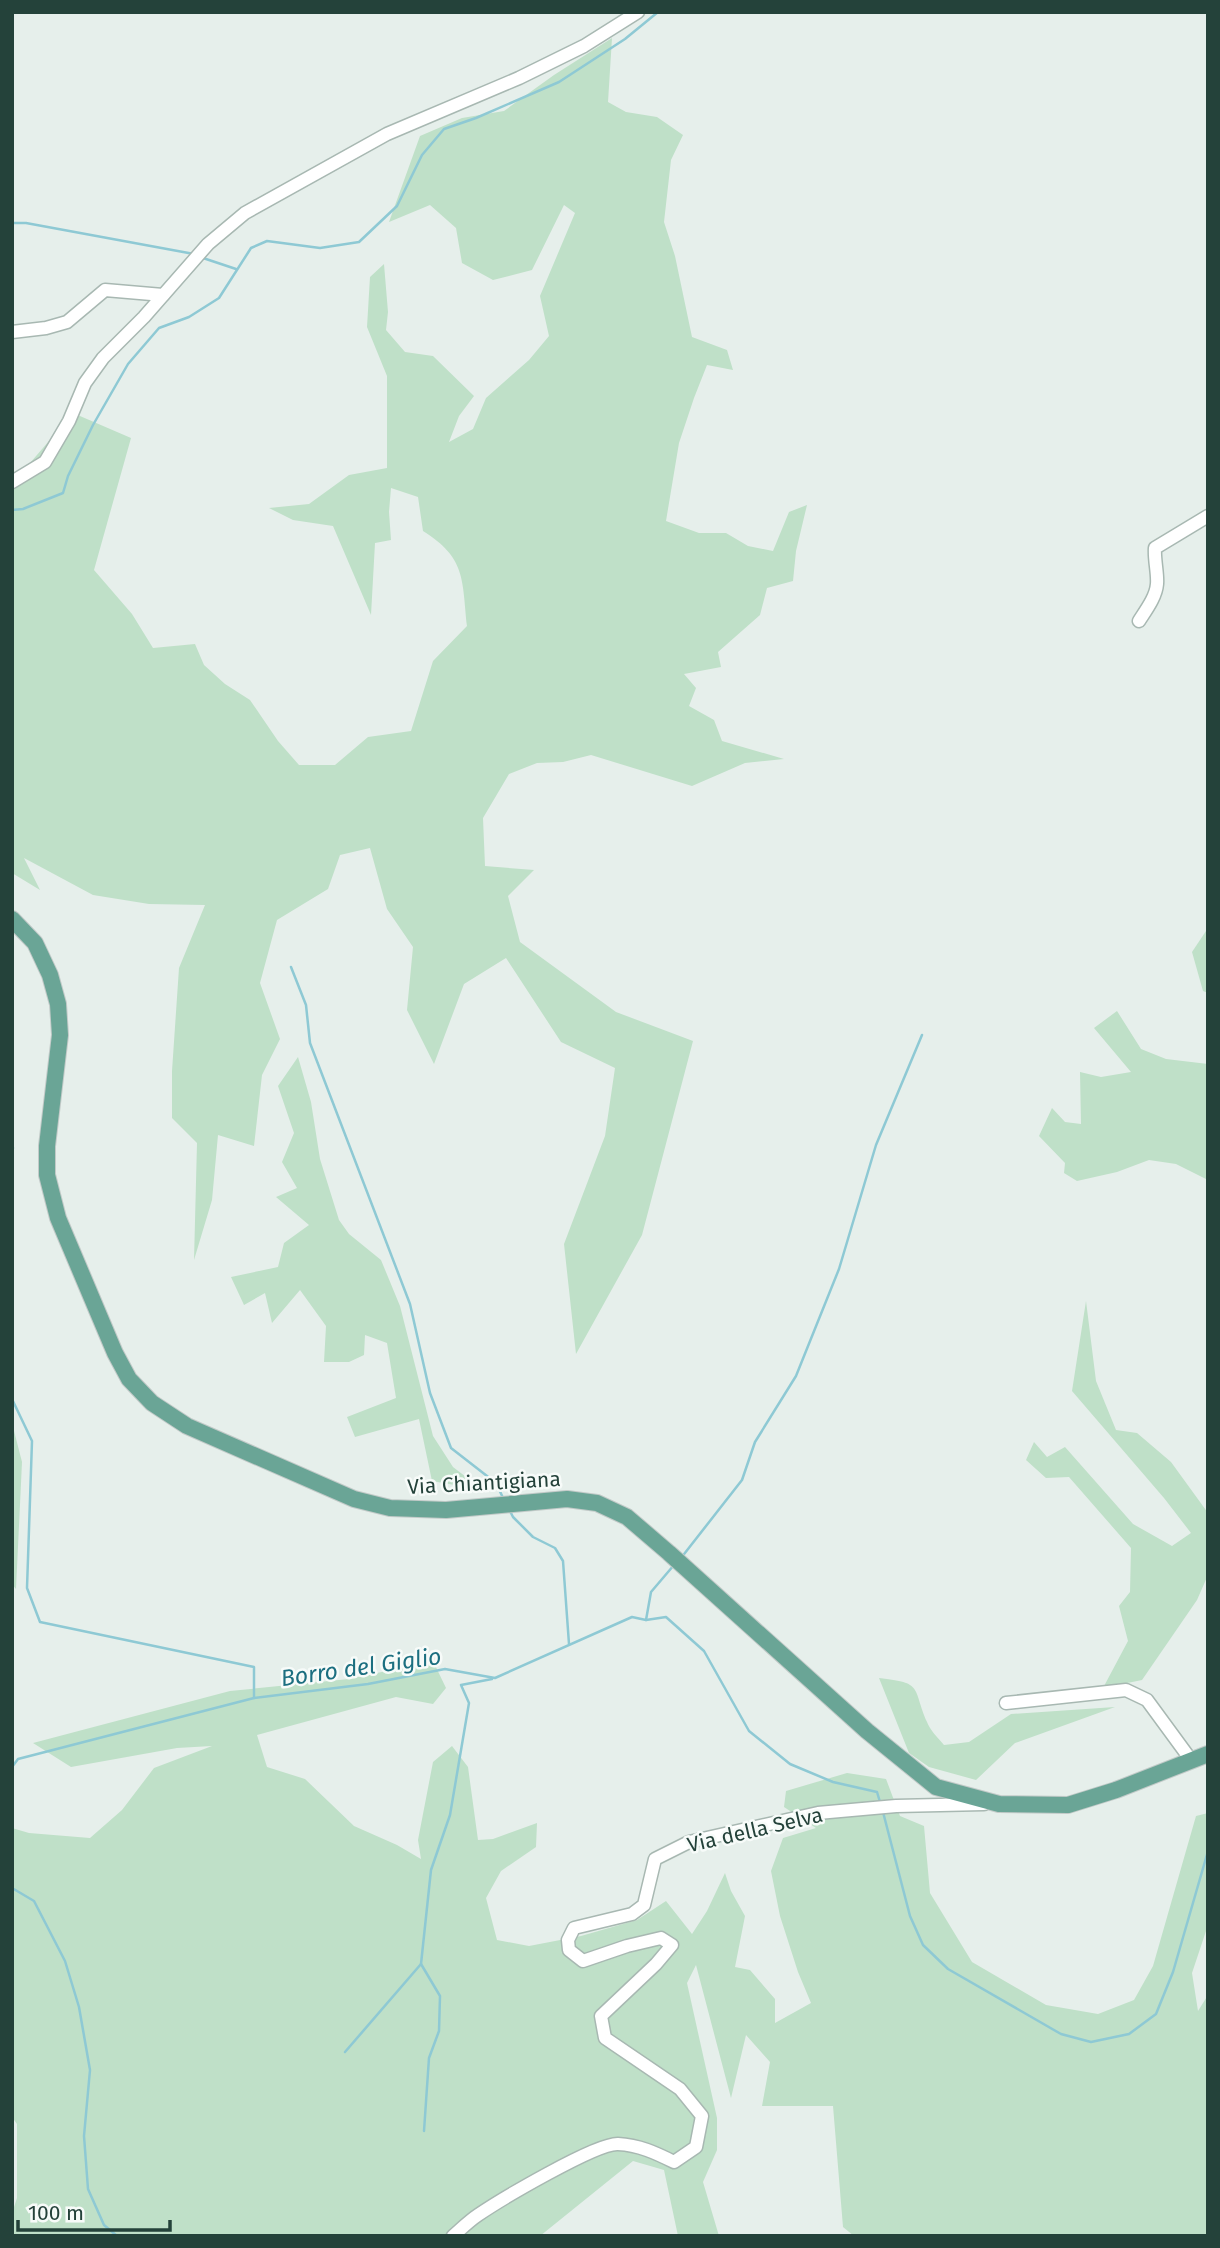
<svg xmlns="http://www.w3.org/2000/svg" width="1220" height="2248" font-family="'Fira Sans',sans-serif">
<rect width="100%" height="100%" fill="#e6efeb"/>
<g fill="#bfe0c8">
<path d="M612 38 608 102 626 112 657 117 683 135 671 160 664 222 675 256 692 337 727 350 733 370 707 365 694 398 679 443 666 521 699 533H726L748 546 773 551 789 512 807 505 796 551 793 581 767 588 760 615 718 652 721 667 684 674 696 688 689 706 714 720 722 741 784 759 745 763 692 786 591 755 563 762 537 763 509 774 483 818 485 866 534 870 508 896 520 942 616 1012 693 1041 642 1235 576 1354 564 1244 605 1136 615 1068 561 1042 506 958 464 984 434 1064 407 1010 413 947 387 909 370 848 340 855 328 889 277 920 260 983 280 1039 262 1075 254 1146 218 1135 212 1200 194 1260 197 1143 172 1118V1071L179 968 205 905 149 904 93 895 24 858 40 890 12 873V484L73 413 131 438 94 570 132 614 153 648 195 644 204 665 225 684 250 700 278 741 299 765H335L368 737 411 731 433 661 467 626C462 579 466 558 423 531L418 497 391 488 389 512 391 540 375 543 371 615 333 526 293 520 269 508 309 504 349 475 387 468V376L367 327 370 277 384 264 388 312 386 330 405 352 433 356 474 396 459 416 449 442 473 429 486 398 529 360 549 336 540 296 575 213 564 205 532 270 493 280 462 263 456 228 430 205 389 222 420 136 462 118 504 111 554 75Z"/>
<path d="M1208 928V993L1203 991 1192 952Z"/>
<path d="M1117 1011 1141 1049 1166 1059 1208 1064V1180L1176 1164 1149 1160 1117 1172 1077 1181 1064 1173 1065 1163 1039 1136 1052 1108 1065 1122 1081 1124 1080 1072 1101 1077 1131 1072 1094 1028Z"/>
<path d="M298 1057 311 1102 320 1159 339 1220 349 1234 381 1260 400 1306 433 1436 453 1467 483 1490 432 1481 419 1419 355 1437 347 1417 396 1398 387 1343 365 1335 364 1355 349 1362H324L326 1326 300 1290 272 1323 265 1293 244 1305 231 1277 278 1267 284 1243 309 1225 276 1197 297 1188 282 1162 294 1133 278 1086Z"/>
<path d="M1086 1301 1096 1381 1116 1430 1137 1433 1171 1462 1208 1513V1575L1197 1600 1142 1680 1103 1688 1128 1641 1119 1606 1130 1592 1131 1548 1069 1477 1046 1478 1026 1460 1034 1442 1047 1457 1065 1447 1133 1524 1172 1546 1191 1533 1164 1498 1072 1391Z"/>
<path d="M12 1423 22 1462 16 1589 12 1584Z"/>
<path d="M433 1661 446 1688 433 1704 396 1697 257 1735 267 1767 305 1779 354 1826 397 1845 421 1859 418 1840 433 1762 452 1746 468 1767 478 1840 493 1839 537 1823 536 1847 501 1871 486 1898 497 1940 529 1946 581 1936 637 1920 666 1901 692 1934 707 1911 725 1873 731 1891 745 1916 735 1967 750 1970 775 1999V2023L811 2003 798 1972 780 1916 771 1871 783 1838 816 1828 784 1807 786 1791 847 1773 886 1779 900 1816 924 1826 930 1893 972 1962 1046 2005 1098 2014 1134 2000 1153 1966 1196 1816 1208 1813V1925L1192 1973 1198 2011 1208 1995V2236H854L843 2227 833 2106H762L770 2062 746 2035 731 2098 696 1965 687 1983 717 2118V2150L703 2182 719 2236H678L664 2170 633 2161 540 2236H12V2213L17 2198V2124L12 2117V1828L29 1833 90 1838 122 1810 154 1768 212 1746 177 1748 71 1767 33 1743 230 1691 349 1679Z"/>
<path d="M879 1678C924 1683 912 1687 927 1722 930 1730 938 1738 944 1745L969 1742 1011 1714 1115 1707 1015 1743 976 1780 929 1767 909 1753Z"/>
</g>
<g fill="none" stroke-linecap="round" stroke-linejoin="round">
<g stroke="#8ec9d4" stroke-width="2.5">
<path d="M12 223H26L194 254"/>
<path d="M203 258 236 269"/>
<path d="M12 510 23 509 63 493 68 476 93 425 128 364 159 328 189 317 219 298 251 248 267 241 320 248 359 242 397 206 422 155 444 129 476 118 559 82 625 39 658 12"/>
<path d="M291 967 306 1005 310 1043 410 1304 430 1393 451 1448 496 1483 504 1500"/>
<path d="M12 1151 13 1148"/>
<path d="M12 1399 32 1441 27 1588 40 1622 254 1667V1698"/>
<path d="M509 1509 513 1517 533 1537 555 1548 563 1561 569 1644"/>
<path d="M681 1558 742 1480 755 1442 796 1376 839 1269 876 1145 922 1035"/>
<path d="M646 1620 651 1592 674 1565"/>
<path d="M12 1767 18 1759 254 1698 368 1684 445 1669 495 1678 632 1617 646 1620 666 1617 704 1651 749 1731 790 1764 833 1782 877 1792 880 1802"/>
<path d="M883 1812 910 1916 923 1945 948 1969 1061 2034 1091 2042 1129 2034 1156 2014 1173 1972 1208 1851"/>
<path d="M12 1888 34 1901 65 1961 79 2007 90 2070 84 2136 88 2189 104 2225 117 2236"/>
<path d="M421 1964 440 1996 439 2031 429 2058 424 2131"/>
<path d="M345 2052 421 1964 431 1870 450 1815 469 1703 461 1685 492 1679"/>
</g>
<g stroke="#a8b8b2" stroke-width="15">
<g id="minor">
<path d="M12 332 46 328 67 322 105 290 163 295"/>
<path d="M12 482 45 462 69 421 85 383 103 358 144 317 208 244 245 213 387 134 519 78 584 46 638 12"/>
<path d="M1139 621C1146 610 1156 597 1157 584 1158 574 1154 559 1155 548L1208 516"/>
<path d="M1006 1703 1126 1690 1147 1700 1191 1760"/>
<path d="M453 2236C461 2229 469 2221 478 2215 500 2200 596 2143 618 2144 639 2145 656 2153 674 2162L696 2147 702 2116 680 2089 605 2038 601 2016 656 1964 672 1945 661 1938 627 1946 583 1961 569 1950 568 1940 574 1928 632 1914 644 1905 655 1859 689 1842 818 1813 896 1806 984 1804"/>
</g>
</g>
<g stroke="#c2cac8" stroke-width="18">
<path id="major" d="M12 919 35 943 50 975 58 1004 60 1035 47 1146V1175L58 1218 115 1353 129 1379 152 1403 187 1426 354 1499 390 1508 446 1510 567 1499 597 1503 627 1517 669 1553 867 1731 936 1787 999 1804 1068 1805 1116 1790 1208 1754"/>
</g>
<use href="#minor" stroke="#fff" stroke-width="12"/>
<use href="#major" stroke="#6aa596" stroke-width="16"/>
</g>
<g text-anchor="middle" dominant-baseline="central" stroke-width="5" stroke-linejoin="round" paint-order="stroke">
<g font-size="21" fill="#24423a" stroke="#f7fbf9">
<text transform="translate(484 1483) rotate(-3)">Via Chiantigiana</text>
<text transform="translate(755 1830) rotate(-13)">Via della Selva</text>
</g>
<g font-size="23" font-style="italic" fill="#1c6f80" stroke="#f7fbf9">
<text transform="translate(361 1667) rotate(-8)">Borro del Giglio</text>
</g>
</g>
<rect width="1220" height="2248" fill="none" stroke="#24423a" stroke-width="28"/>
<path d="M18 2220v10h152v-10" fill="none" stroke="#24423a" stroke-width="3.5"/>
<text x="28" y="2220" font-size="21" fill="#24423a" stroke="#f7fbf9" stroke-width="5" paint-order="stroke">100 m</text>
</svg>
